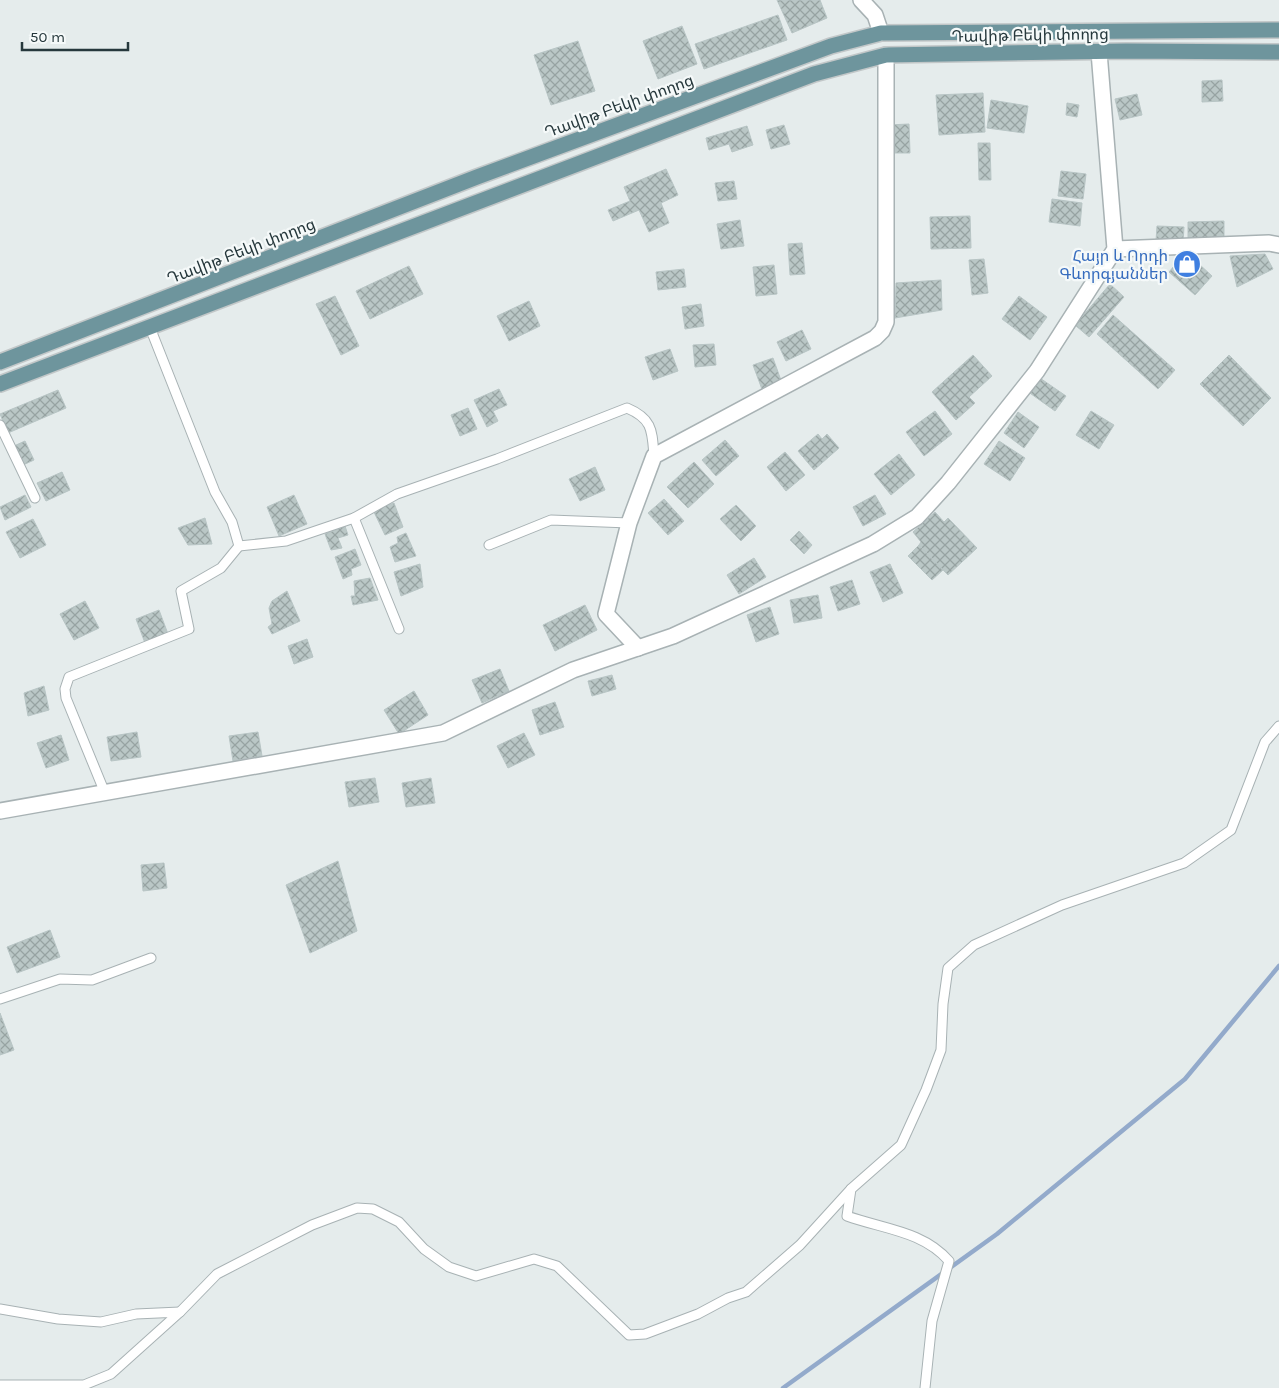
<svg xmlns="http://www.w3.org/2000/svg" width="1279" height="1388" font-family="Karla,'Noto Sans Armenian',sans-serif">
<defs>
<pattern id="building-cross-hatch" width="8" height="8" patternUnits="userSpaceOnUse" patternTransform="scale(1.25)"><rect width="8" height="8" fill="#bac7c6"/><path d="M0 0l8 8M0 8l8-8" fill="none" stroke="#97a3a2"/></pattern>
</defs>
<rect width="100%" height="100%" fill="#e5ecec"/>
<g fill="none" stroke-linecap="round" stroke-linejoin="round">
<path stroke="#93aacb" stroke-width="4.5" d="M783 1388 997 1234 1185 1079 1279 966"/>
</g>
<g fill="url(#building-cross-hatch)" stroke="#b8c5c5">
<path d="M777 0H820L827 18 792 33Z"/>
<path d="M778 15 787 40 704 69 695 44Z"/>
<path d="M682 26 697 64 658 79 643 41Z"/>
<path d="M578 41 595 91 551 105 534 55Z"/>
<path d="M1222 80 1223 101 1202 102V81Z"/>
<path d="M983 93 985 132 939 135 936 95Z"/>
<path d="M1137 94 1142 115 1120 120 1115 99Z"/>
<path d="M991 100 1028 106 1024 133 987 128Z"/>
<path d="M1067 103 1079 105 1077 117 1066 115Z"/>
<path d="M909 124 910 153H889L888 125Z"/>
<path d="M784 125 790 144 771 149 766 130Z"/>
<path d="M747 126 753 145 732 152 729 144 709 150 706 138Z"/>
<path d="M978 143H990L991 180H979Z"/>
<path d="M666 169 678 195 661 203 669 223 649 232 639 210 613 221 608 210 630 201 624 187Z"/>
<path d="M1061 171 1086 174 1083 199 1058 196Z"/>
<path d="M734 181 737 199 718 201 715 183Z"/>
<path d="M1052 199 1082 203 1080 226 1049 222Z"/>
<path d="M970 216 971 248 931 249 930 217Z"/>
<path d="M740 220 744 246 721 249 717 224Z"/>
<path d="M1224 221V239H1188V222Z"/>
<path d="M1157 226 1184 227 1183 243 1156 241Z"/>
<path d="M802 243 805 274 790 275 788 244Z"/>
<path d="M1186 252 1212 276 1195 295 1169 272Z"/>
<path d="M1265 254 1273 269 1237 287 1230 256Z"/>
<path d="M984 259 988 293 972 295 969 260Z"/>
<path d="M774 265 777 294 756 296 753 267Z"/>
<path d="M409 266 423 294 370 319 356 291Z"/>
<path d="M684 269 686 287 658 290 656 272Z"/>
<path d="M941 280 942 310 895 318 896 283Z"/>
<path d="M1110 284 1124 297 1089 337 1075 325Z"/>
<path d="M335 296 359 346 341 355 316 304Z"/>
<path d="M1019 296 1047 317 1030 340 1002 319Z"/>
<path d="M529 301 540 326 509 341 497 316Z"/>
<path d="M701 304 704 326 685 329 682 307Z"/>
<path d="M1113 315 1175 370 1158 389 1097 334Z"/>
<path d="M802 330 811 349 786 361 777 342Z"/>
<path d="M714 344 716 365 695 367 693 345Z"/>
<path d="M670 349 678 371 653 380 645 357Z"/>
<path d="M973 355 992 376 969 397 975 403 956 420 932 392Z"/>
<path d="M1229 355 1271 398 1243 426 1200 384Z"/>
<path d="M773 358 783 386 763 392 753 365Z"/>
<path d="M1037 376 1066 396 1055 411 1027 391Z"/>
<path d="M499 389 507 405 493 411 498 421 487 427 474 400Z"/>
<path d="M58 390 66 408 8 433 0 414Z"/>
<path d="M468 408 477 429 460 436 451 415Z"/>
<path d="M935 411 952 434 924 456 906 432Z"/>
<path d="M1091 411 1114 425 1099 449 1076 435Z"/>
<path d="M1018 412 1039 427 1024 448 1004 433Z"/>
<path d="M818 434 822 439 827 434 839 448 814 470 798 451Z"/>
<path d="M725 440 739 456 716 476 702 460Z"/>
<path d="M25 441 34 460 23 465 14 446Z"/>
<path d="M999 441 1025 458 1010 481 984 464Z"/>
<path d="M785 452 805 475 786 491 767 467Z"/>
<path d="M899 454 915 475 891 495 874 474Z"/>
<path d="M694 462 714 484 688 508 667 487Z"/>
<path d="M595 467 605 490 580 501 569 479Z"/>
<path d="M62 472 70 490 46 501 37 483Z"/>
<path d="M25 495 31 507 5 520 0 507Z"/>
<path d="M294 495 307 524 279 536 267 507Z"/>
<path d="M875 495 886 514 863 526 853 507Z"/>
<path d="M664 499 684 521 668 535 648 513Z"/>
<path d="M394 503 403 527 385 535 373 510Z"/>
<path d="M736 505 756 526 741 541 720 519Z"/>
<path d="M935 512 944 522 948 518 977 548 948 575 919 545 921 542 913 532Z"/>
<path d="M205 518 212 544 188 545 178 528Z"/>
<path d="M33 519 46 545 20 558 6 532Z"/>
<path d="M345 526 348 535 338 538 342 548 331 550 325 534Z"/>
<path d="M799 531 812 545 804 554 790 540Z"/>
<path d="M406 533 416 556 395 562 390 547 398 543 397 537Z"/>
<path d="M919 545 943 570 932 580 908 556Z"/>
<path d="M355 549 361 565 351 569 352 575 343 579 335 557Z"/>
<path d="M754 558 766 577 739 594 727 575Z"/>
<path d="M420 564 423 587 401 596 394 572Z"/>
<path d="M890 564 903 593 883 602 870 572Z"/>
<path d="M370 578 378 600 353 605 351 596H355L354 581Z"/>
<path d="M852 580 860 604 838 611 830 587Z"/>
<path d="M287 591 300 621 272 634 268 627 272 624 269 608 272 601Z"/>
<path d="M818 595 822 618 794 623 790 600Z"/>
<path d="M85 601 99 628 74 640 60 614Z"/>
<path d="M585 605 597 630 555 651 543 625Z"/>
<path d="M770 607 779 634 756 642 747 615Z"/>
<path d="M159 610 168 634 145 643 136 619Z"/>
<path d="M307 639 313 657 294 664 288 646Z"/>
<path d="M500 669 509 691 482 703 472 680Z"/>
<path d="M612 675 616 689 592 696 588 681Z"/>
<path d="M44 686 49 710 28 716 24 693Z"/>
<path d="M414 691 428 715 399 734 384 710Z"/>
<path d="M555 702 564 727 540 735 532 710Z"/>
<path d="M137 732 141 757 111 761 107 737Z"/>
<path d="M258 732 262 756 233 761 229 736Z"/>
<path d="M524 733 535 755 508 768 497 746Z"/>
<path d="M61 735 69 760 46 768 37 743Z"/>
<path d="M375 778 379 802 349 807 345 782Z"/>
<path d="M431 778 435 803 406 807 402 783Z"/>
<path d="M338 861 357 931 310 953 286 885Z"/>
<path d="M164 863 167 888 143 891 141 865Z"/>
<path d="M50 930 60 957 17 973 7 947Z"/>
<path d="M0 1013 14 1050 0 1055Z"/>
</g>
<g fill="none" stroke-linecap="round" stroke-linejoin="round">
<g stroke="#a8b2b4" stroke-width="11">
<g id="service">
<path d="M0 425 35 498"/>
<path d="M354 518 397 494 497 459 627 408C653 419 652 431 654 456"/>
<path d="M489 545 551 520 629 523"/>
<path d="M239 546 286 541 354 518 399 629"/>
<path d="M105 793 66 698 65 689 69 677 189 629 181 591 221 568 239 546 232 522 215 492 149 325"/>
<path d="M0 999 60 979 92 980 151 958"/>
<path d="M0 1309 58 1319 101 1322 136 1314 180 1312 111 1374 84 1385H0"/>
<path d="M180 1312 217 1274 312 1225 357 1208 373 1209 399 1222 424 1249 449 1267 476 1276 534 1259 557 1266 629 1335 645 1334 698 1314 728 1298 746 1292 800 1245 851 1189"/>
<path d="M925 1388 932 1321 949 1261C923 1231 883 1229 847 1216L851 1189 901 1145 926 1090 941 1050 943 1004 948 968 974 945 1062 905 1184 863 1231 830 1265 742 1279 726"/>
</g>
</g>
<g stroke="#a8b2b4" stroke-width="18">
<g id="minor">
<path d="M861 0 875 15 881 33"/>
<path d="M1115 249 1269 243 1279 245"/>
<path d="M638 648 606 614 629 523 654 456 875 338 882 331 886 322V55"/>
<path d="M0 811 443 733 573 670 673 636 873 544 917 517 948 483 1037 371 1115 249 1099 52"/>
</g>
</g>
<g stroke="#c2c7c8" stroke-width="18">
<g id="primary">
<path d="M0 362 477 177 831 46 881 33 1279 30"/>
<path d="M0 384 814 74 886 55 1126 51 1279 52"/>
</g>
</g>
<use href="#service" stroke="#fff" stroke-width="9"/>
<use href="#minor" stroke="#fff" stroke-width="15"/>
<use href="#primary" stroke="#6e959d" stroke-width="15"/>
</g>
<defs>
<g id="shop-disc" transform="scale(1.4375)"><circle r="9.5" fill="#3f7fe0" stroke="#f5f9f9"/><path d="M-5-2.5h2.3a2.7 3.5 0 0 1 5.4 0H5L5.5 6h-11ZM-1.5-2.5h3a1.5 2.3 0 0 0-3 0Z" fill="#fff"/></g>
</defs>
<g fill-rule="evenodd">
<use href="#shop-disc" x="1187" y="264"/>
</g>
<g text-anchor="middle" dominant-baseline="central" stroke-width="4.5" stroke-linejoin="round" paint-order="stroke">
<g font-size="16" fill="#26383c" stroke="#f5f9f9">
<text transform="translate(1030 35) rotate(-1)">Դավիթ Բեկի փողոց</text>
<text transform="translate(619 106) rotate(-20)">Դավիթ Բեկի փողոց</text>
<text transform="translate(241 251) rotate(-21)">Դավիթ Բեկի փողոց</text>
</g>
<g font-size="16" fill="#366cbe" stroke="#f5f9f9" text-anchor="end">
<text x="1168" y="255">Հայր և Որդի<tspan x="1168" dy="18">Գևորգյաններ</tspan></text>
</g>
</g>
<path d="M22 42v8h106v-8" fill="none" stroke="#26383c" stroke-width="2.5"/>
<text x="30" y="42" font-size="15" fill="#26383c" stroke="#f5f9f9" stroke-width="4" paint-order="stroke">50 m</text>
</svg>
